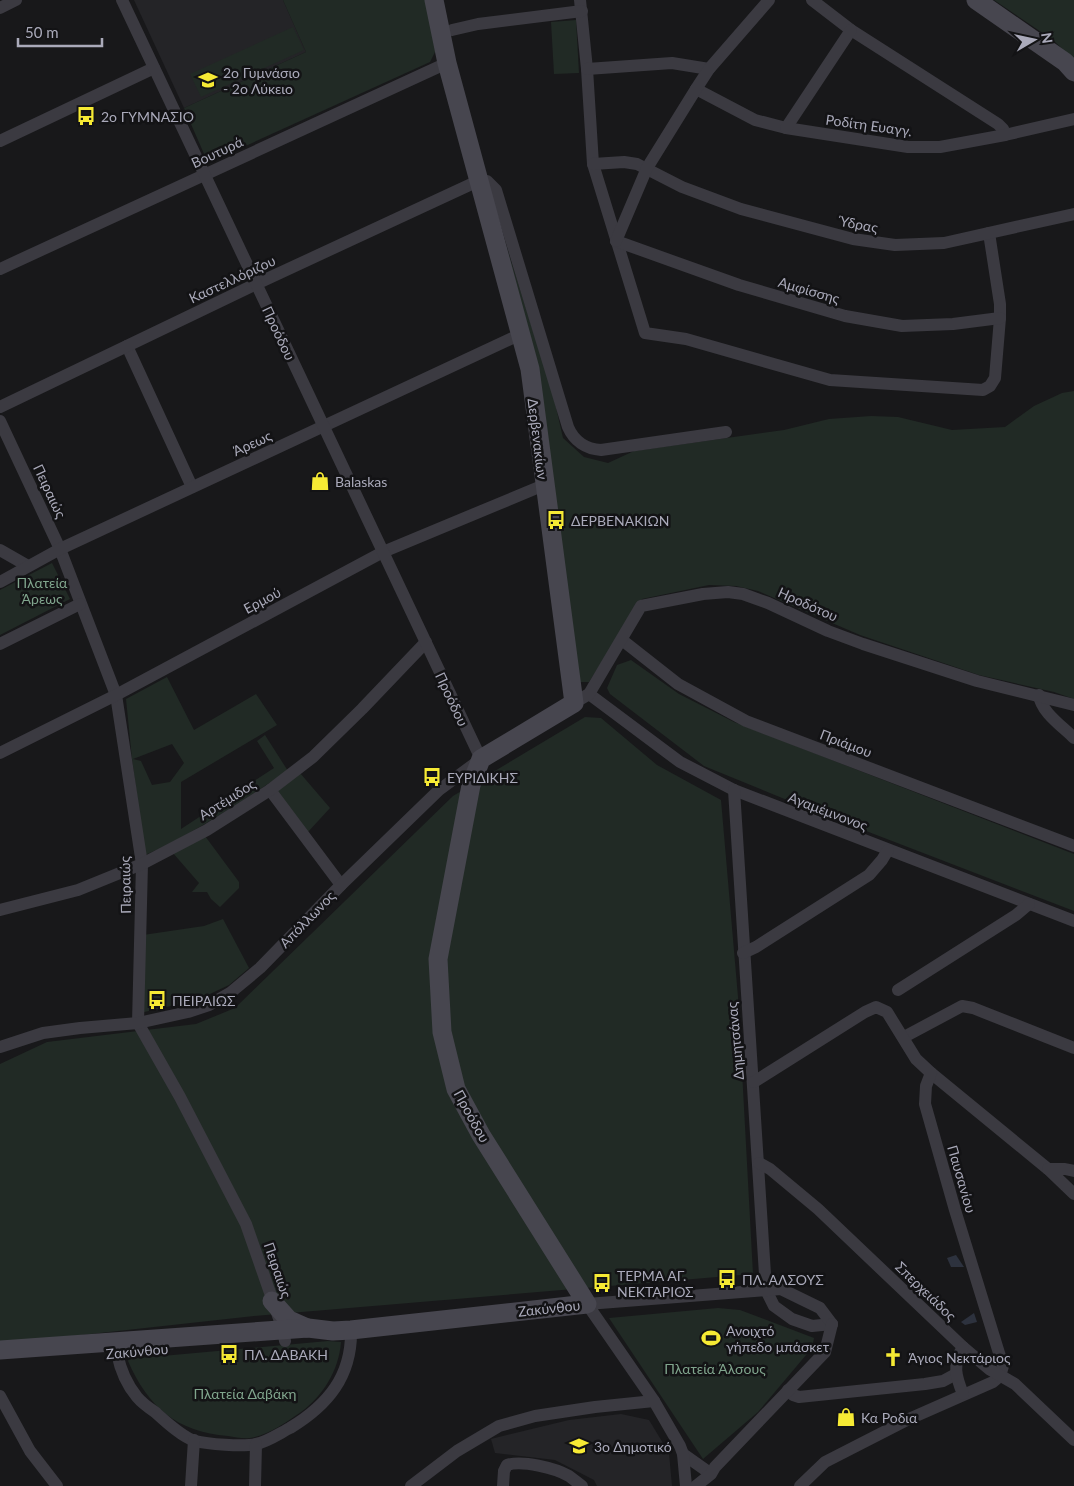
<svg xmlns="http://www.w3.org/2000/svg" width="1074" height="1486" font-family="Lato,sans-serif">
<rect width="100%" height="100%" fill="#18181a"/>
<g fill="#242427">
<path d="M134 0H283L306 52 184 108Z"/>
<path d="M621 1414 649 1420 669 1453 672 1486H597L594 1480 555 1460 495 1453 491 1439 569 1420Z"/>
</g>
<g fill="#212a25" fill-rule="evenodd">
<path d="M283 0H427L436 50 430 62 208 163 184 108 306 52Z"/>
<path d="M994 0H1074V60L1053 40Z"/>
<path d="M576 20 579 73 554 74 551 22Z"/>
<path d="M293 27 304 50 201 97 190 74Z"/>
<path d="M491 197 553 394 563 438 584 457 608 463 634 451 784 430 829 419 871 416 898 417 952 430 1005 427 1034 406 1062 393 1074 391V699L1054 692 979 675 860 635 758 591 736 586 709 585 642 599 589 682H577Z"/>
<path d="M52 563 70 599 0 635V590Z"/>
<path d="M631 660 679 694 734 722 1074 854V911L809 809 704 766 610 694 607 688 617 665Z"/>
<path d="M167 677 194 730 256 694 277 725 181 782V829L274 768 257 741 265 735 288 771C241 801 196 833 145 855L132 759 126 699ZM172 744 184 763 170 782 152 785 141 761 133 759Z"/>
<path d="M585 717 601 718 657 765 721 800 738 997 753 1274 254 1316 0 1344V1064L47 1042 196 1024 235 1008 453 796Z"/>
<path d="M300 773 330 808 307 833 276 792Z"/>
<path d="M205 836 239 882V888L220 907 211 899 207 892H192L199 883 173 853Z"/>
<path d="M223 919 249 968 229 985 197 1000 140 1013 143 935 204 926Z"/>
<path d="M718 1308 740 1310 814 1338 812 1348 758 1412 703 1459 609 1318Z"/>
<path d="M328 1341 341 1342C339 1370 323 1396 301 1412 288 1421 267 1436 250 1438 243 1439 235 1437 228 1436 177 1432 148 1407 128 1361L129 1359Z"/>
</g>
<g fill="#2d323e">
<path d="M956 1255 964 1267H951L947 1258Z"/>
<path d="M974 1313 977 1322 965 1325 961 1322Z"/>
</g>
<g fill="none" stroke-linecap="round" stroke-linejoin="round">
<g stroke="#3b3a41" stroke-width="12">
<path d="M580 0 587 69 593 164 645 333 686 339 830 380 983 390 990 386 995 378 1000 318V304L989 233"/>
<path d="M812 0 851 30 998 124 1003 129 1005 135"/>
<path d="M0 8 16 0"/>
<path d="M452 30 478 24 582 11"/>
<path d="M587 69 672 63 709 69"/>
<path d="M696 89 755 120 786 128 908 147H940L1005 135 1074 119"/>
<path d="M786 128 851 30"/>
<path d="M0 141 154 68"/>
<path d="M593 164 624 162 637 164 682 187 741 209 853 239 895 245 944 243 1074 214"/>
<path d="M616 241 739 285 845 316 902 326 953 324 1000 318"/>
<path d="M616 241 647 168 696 89 709 69 769 0"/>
<path d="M0 269 447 63"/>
<path d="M127 346 192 487"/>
<path d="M0 407 256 284 478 181H487L496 190 568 427C574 441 586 449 601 450L726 432"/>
<path d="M0 421 60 549 116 695 142 864 138 1023 180 1097 246 1224 283 1330 285 1341"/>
<path d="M0 550 28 566"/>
<path d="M0 582 60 549 519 335"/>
<path d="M622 640 678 684 746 721 1074 846"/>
<path d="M0 644 80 604"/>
<path d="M589 694 680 762 734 790 1074 921"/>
<path d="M1039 695C1041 712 1062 726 1074 738"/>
<path d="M574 703 589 694 641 606 703 594 728 592 743 594 768 603 828 631 863 644 977 681 1074 705"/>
<path d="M0 753 116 695 383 552 544 485"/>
<path d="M270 790 341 885"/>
<path d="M734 790 766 1290 774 1306 792 1319 812 1326 832 1324"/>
<path d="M0 910 78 890 142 864 207 830 270 790 313 757 362 709 426 642"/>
<path d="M743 953 756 947 869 875 882 860 888 850"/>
<path d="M898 990 1016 915 1029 904"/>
<path d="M904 1037 962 1006 973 1008 1074 1048"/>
<path d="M0 1047 43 1033 80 1028 138 1023 188 1012 209 1005 230 993 260 968 341 885 439 790 481 759 122 0"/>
<path d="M931 1073 1048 1169 1074 1194"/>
<path d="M754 1082 865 1012 876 1007 887 1012 916 1059 931 1073 926 1086 925 1104 955 1210 1003 1366 1000 1376 993 1382 909 1419 825 1462 800 1486"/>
<path d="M759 1163 770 1169 818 1209 963 1347 989 1369 1015 1384 1074 1440"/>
<path d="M1048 1169H1065L1074 1171"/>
<path d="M117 1353C120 1368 127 1385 137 1397 142 1403 149 1408 155 1412 165 1421 182 1437 195 1441 207 1444 243 1447 256 1444 267 1442 280 1433 290 1428 328 1405 352 1376 351 1330"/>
<path d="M788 1390 793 1395 799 1397 925 1384 943 1381 956 1374"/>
<path d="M963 1394C956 1377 952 1364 963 1347"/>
<path d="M0 1396 30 1451 57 1486"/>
<path d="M683 1454 707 1471"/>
<path d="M191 1486 194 1440"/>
<path d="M255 1486 256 1444"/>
<path d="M411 1486 457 1451 499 1426 535 1416 595 1407 654 1401"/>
<path d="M503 1486 504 1471 507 1465C522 1460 555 1468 569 1476 573 1479 578 1483 582 1486"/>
<path d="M686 1486 683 1454 680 1446 654 1401 587 1304 781 1289 820 1308 832 1324"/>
<path d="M696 1486 711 1474 715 1467 825 1352 832 1324"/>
</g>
<g stroke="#47464f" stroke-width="19">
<path d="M976 0 1065 62 1074 72"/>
<path d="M272 1301 289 1320 307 1328"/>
<path d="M0 1350 308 1328 333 1331 351 1330 587 1304 481 1135 456 1089 442 1032 438 959 471 785 481 759 574 703 530 369 447 63 434 0"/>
</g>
</g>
<defs>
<g id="school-bare" transform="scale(1.5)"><path d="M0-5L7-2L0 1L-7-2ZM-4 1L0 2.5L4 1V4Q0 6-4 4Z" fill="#f6ea34" stroke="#131315" stroke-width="2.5" paint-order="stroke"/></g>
<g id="bus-bare" transform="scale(1.5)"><path d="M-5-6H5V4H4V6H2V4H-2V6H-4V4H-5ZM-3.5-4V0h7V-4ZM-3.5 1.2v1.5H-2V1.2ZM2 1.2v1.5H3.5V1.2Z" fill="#f6ea34" stroke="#131315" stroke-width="2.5" paint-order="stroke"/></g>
<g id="shop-bare" transform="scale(1.5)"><path d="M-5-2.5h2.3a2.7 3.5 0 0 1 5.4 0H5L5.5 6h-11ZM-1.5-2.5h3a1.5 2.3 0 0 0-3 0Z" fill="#f6ea34" stroke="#131315" stroke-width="2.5" paint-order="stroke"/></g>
<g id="stadium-bare" transform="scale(1.5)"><path d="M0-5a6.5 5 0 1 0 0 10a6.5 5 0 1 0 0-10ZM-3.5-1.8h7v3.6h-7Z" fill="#f6ea34" stroke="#131315" stroke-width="2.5" paint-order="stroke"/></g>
<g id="church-bare" transform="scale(1.5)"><path d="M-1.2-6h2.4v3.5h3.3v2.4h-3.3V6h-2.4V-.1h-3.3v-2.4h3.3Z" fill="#f6ea34" stroke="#131315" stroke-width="2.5" paint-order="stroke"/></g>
</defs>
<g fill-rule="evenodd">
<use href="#school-bare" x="208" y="80"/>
<use href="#bus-bare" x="86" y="116"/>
<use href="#shop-bare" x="320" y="481"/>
<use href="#bus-bare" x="556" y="520"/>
<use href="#bus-bare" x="432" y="777"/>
<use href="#bus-bare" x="157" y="1000"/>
<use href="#bus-bare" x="727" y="1279"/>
<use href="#bus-bare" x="602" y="1283"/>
<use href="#stadium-bare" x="711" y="1338"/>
<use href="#bus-bare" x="229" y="1354"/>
<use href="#church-bare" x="893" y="1357"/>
<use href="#shop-bare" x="846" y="1417"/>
<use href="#school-bare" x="579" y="1446"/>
</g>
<g text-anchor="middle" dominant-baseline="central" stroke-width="5" stroke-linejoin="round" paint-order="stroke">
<g font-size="14" fill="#aaaaba" stroke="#131315" text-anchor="start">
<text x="223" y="72">2ο Γυμνάσιο<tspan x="223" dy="16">- 2ο Λύκειο</tspan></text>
<text x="101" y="116">2ο ΓΥΜΝΑΣΙΟ</text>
<text x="335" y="481">Balaskas</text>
<text x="571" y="520">ΔΕΡΒΕΝΑΚΙΩΝ</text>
<text x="447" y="777">ΕΥΡΙΔΙΚΗΣ</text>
<text x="172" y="1000">ΠΕΙΡΑΙΩΣ</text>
<text x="617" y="1275">ΤΕΡΜΑ ΑΓ.<tspan x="617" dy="16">ΝΕΚΤΑΡΙΟΣ</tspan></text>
<text x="742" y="1279">ΠΛ. ΑΛΣΟΥΣ</text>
<text x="726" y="1330">Ανοιχτό<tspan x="726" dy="16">γήπεδο μπάσκετ</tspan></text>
<text x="244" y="1354">ΠΛ. ΔΑΒΑΚΗ</text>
<text x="908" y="1357">Άγιος Νεκτάριος</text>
<text x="861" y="1417">Κα Ροδια</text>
<text x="594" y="1446">3ο Δημοτικό</text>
</g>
<g font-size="14" fill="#aaaaba" stroke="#131315">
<text transform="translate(869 125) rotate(8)">Ροδίτη Ευαγγ.</text>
<text transform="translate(217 152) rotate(-25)">Βουτυρά</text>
<text transform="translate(859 224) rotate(11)">Ύδρας</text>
<text transform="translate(232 279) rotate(-25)">Καστελλόριζου</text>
<text transform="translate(809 290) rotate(16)">Αμφίσσης</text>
<text transform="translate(279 333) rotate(65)">Προόδου</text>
<text transform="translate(538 439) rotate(83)">Δερβενακίων</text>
<text transform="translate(252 443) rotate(-25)">Άρεως</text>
<text transform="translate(50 491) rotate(65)">Πειραιώς</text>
<text transform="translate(262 600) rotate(-28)">Ερμού</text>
<text transform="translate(808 604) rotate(24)">Ηροδότου</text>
<text transform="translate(452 699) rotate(65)">Προόδου</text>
<text transform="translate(846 743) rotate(21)">Πριάμου</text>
<text transform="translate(227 799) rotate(-32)">Αρτέμιδος</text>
<text transform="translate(828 811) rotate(21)">Αγαμέμνονος</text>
<text transform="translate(125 885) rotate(-91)">Πειραιώς</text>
<text transform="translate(307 919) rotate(-46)">Απόλλωνος</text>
<text transform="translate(735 1041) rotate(-95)">Δημητσάνας</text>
<text transform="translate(472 1116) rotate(61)">Προόδου</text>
<text transform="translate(962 1179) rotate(74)">Παυσανίου</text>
<text transform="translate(278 1270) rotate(71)">Πειραιώς</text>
<text transform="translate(926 1291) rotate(44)">Σπερχειάδος</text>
<text transform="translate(549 1308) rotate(-6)">Ζακύνθου</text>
<text transform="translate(137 1351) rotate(-5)">Ζακύνθου</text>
</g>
<g font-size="14" fill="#80a58d" stroke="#131315">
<text x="42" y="582">Πλατεία<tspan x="42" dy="16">Άρεως</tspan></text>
<text x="715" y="1368">Πλατεία Άλσους</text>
<text x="245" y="1393">Πλατεία Δαβάκη</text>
</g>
</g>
<g transform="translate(1034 40) rotate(81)" stroke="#131315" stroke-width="4" paint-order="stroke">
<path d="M0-4L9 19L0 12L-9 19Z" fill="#aaaaba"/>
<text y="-8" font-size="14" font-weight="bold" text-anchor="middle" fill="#aaaaba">N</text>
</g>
<path d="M18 38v8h84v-8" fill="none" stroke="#aaaaba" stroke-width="2.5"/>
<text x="25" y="38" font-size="15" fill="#aaaaba" stroke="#131315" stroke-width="4" paint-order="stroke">50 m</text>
</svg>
